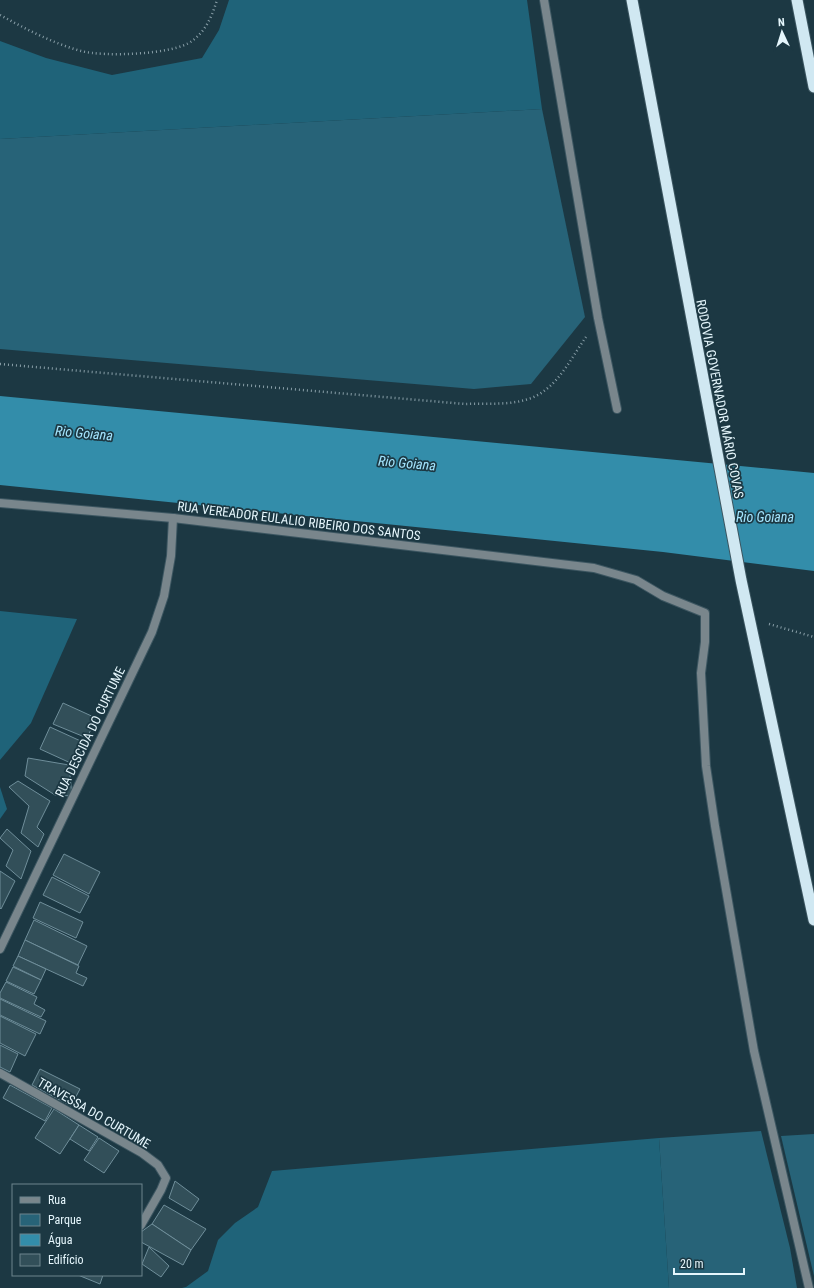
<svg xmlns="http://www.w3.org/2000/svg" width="814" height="1288" font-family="'Roboto Condensed',sans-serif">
<rect width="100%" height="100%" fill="#1c3843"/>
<g fill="#276378">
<path d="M542 109 585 317 531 384 474 389 0 349V139Z"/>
<path d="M761 1131 790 1248 797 1288H669L659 1138Z"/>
<path d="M814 1134V1276L781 1136Z"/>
</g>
<g fill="#1f6379">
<path d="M229 0H527L542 109 0 139V41L46 58 112 75 202 58 219 30Z"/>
<path d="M0 611 77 619 31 723 0 760Z"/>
<path d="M0 787 7 809 0 819Z"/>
<path d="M659 1138 669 1288H182L186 1287 208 1271 218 1240 235 1223 258 1207 272 1171Z"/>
</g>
<path fill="#338daa" d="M0 396 814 473V571L663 552 0 485Z"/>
<g fill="#324f59" stroke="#6f8e9a">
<path d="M63 703 96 718 87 738 53 724Z"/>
<path d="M50 727 85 743 75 765 40 749Z"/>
<path d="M28 758 69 765 72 796 55 795 25 776Z"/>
<path d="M18 781 50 801 37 827 44 834 38 847 21 833 29 806 9 787Z"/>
<path d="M7 829 31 851 21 879 6 866 13 850 0 838Z"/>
<path d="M64 854 100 872 89 894 53 875Z"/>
<path d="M0 871 15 881 1 909 0 908Z"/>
<path d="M52 877 89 896 80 913 43 895Z"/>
<path d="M40 902 83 922 76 938 33 918Z"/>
<path d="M34 920 87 946 78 965 25 940Z"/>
<path d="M25 940 79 966 76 973 87 978 83 986 18 956Z"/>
<path d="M18 956 46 969 41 980 13 966Z"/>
<path d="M13 967 41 980 34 994 6 981Z"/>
<path d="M6 982 37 997 34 1004 45 1010 41 1017 0 998V993Z"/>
<path d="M0 999 46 1021 40 1034 0 1015Z"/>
<path d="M0 1016 36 1034 25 1056 0 1043Z"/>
<path d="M0 1045 18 1054 10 1072 0 1067Z"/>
<path d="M40 1069 80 1089 71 1106 32 1085Z"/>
<path d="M10 1085 52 1108 45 1121 3 1098Z"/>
<path d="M54 1109 79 1125 60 1154 35 1138Z"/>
<path d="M79 1125 98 1137 89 1151 70 1139Z"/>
<path d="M99 1138 119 1151 104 1173 84 1160Z"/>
<path d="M175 1181 199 1199 191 1211 169 1198Z"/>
<path d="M164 1205 206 1229 191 1250 152 1224Z"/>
<path d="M152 1224 191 1250 183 1265 141 1242V1232Z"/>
<path d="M149 1247 169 1266 161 1277 142 1264Z"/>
<path d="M78 1275H103L100 1284Z"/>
</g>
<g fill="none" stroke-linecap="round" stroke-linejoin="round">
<g stroke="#3c5661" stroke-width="10">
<g id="minor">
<path d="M544 0 598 318 617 409"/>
<path d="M0 503 173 518 594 568 636 580 663 596 705 613V642L701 673 706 766 715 826 754 1051 809 1288"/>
<path d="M0 949 152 632 164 596 171 556 173 518"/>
<path d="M0 1073 142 1153 158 1165 166 1178 161 1190 141 1225"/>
</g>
</g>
<g stroke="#3c5661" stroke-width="13">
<g id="trunk">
<path d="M632 0 741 580 814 920"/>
<path d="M797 0 814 87"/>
</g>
</g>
<g stroke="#899fa8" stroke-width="2.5" stroke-dasharray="1 3" stroke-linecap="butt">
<path d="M0 15C26 29 52 43 81 51 104 57 173 55 192 41 206 31 212 16 217 0"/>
<path d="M0 364 465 404C491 403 523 407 544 391 562 378 574 354 586 337"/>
<path d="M769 624 814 637"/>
</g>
<use href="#minor" stroke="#79868c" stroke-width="8"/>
<use href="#trunk" stroke="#d0e8f2" stroke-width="11"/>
</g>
<g text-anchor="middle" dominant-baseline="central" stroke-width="3.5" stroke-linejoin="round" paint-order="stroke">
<g font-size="13" fill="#e5f6fc" stroke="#1c3843">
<text transform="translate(720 399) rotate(79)">RODOVIA GOVERNADOR MÁRIO COVAS</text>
<text transform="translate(299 521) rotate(7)">RUA VEREADOR EULALIO RIBEIRO DOS SANTOS</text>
<text transform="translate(90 732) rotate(-64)">RUA DESCIDA DO CURTUME</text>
<text transform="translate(94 1113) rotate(30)">TRAVESSA DO CURTUME</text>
</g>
<g font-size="14" font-style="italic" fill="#a4e5fe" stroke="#1c3843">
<text transform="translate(84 433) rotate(5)">Rio Goiana</text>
<text transform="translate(407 463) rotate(5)">Rio Goiana</text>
<text x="765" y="517">Rio Goiana</text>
</g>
</g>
<rect x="12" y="1184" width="130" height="92" fill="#1c3843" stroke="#6c848d"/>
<rect x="20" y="1197" width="20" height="6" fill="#79868c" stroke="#6c848d"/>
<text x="48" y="1204" font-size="12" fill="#e5f6fc">Rua</text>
<rect x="20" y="1214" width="20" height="12" fill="#276378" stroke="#6c848d"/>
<text x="48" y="1224" font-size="12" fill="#e5f6fc">Parque</text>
<rect x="20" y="1234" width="20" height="12" fill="#338daa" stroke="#6c848d"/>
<text x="48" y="1244" font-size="12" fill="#e5f6fc">Água</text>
<rect x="20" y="1254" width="20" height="12" fill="#324f59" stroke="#6c848d"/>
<text x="48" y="1264" font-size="12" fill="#e5f6fc">Edifício</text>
<g transform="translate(782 32) rotate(356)" stroke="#1c3843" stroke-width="3" paint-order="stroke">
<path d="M0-3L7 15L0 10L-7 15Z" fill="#e5f6fc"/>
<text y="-6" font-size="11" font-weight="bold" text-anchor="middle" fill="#e5f6fc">N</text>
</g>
<path d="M674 1268v6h70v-6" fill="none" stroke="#e5f6fc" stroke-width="2"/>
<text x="680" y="1268" font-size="12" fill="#e5f6fc" stroke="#1c3843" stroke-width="3" paint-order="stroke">20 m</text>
</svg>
